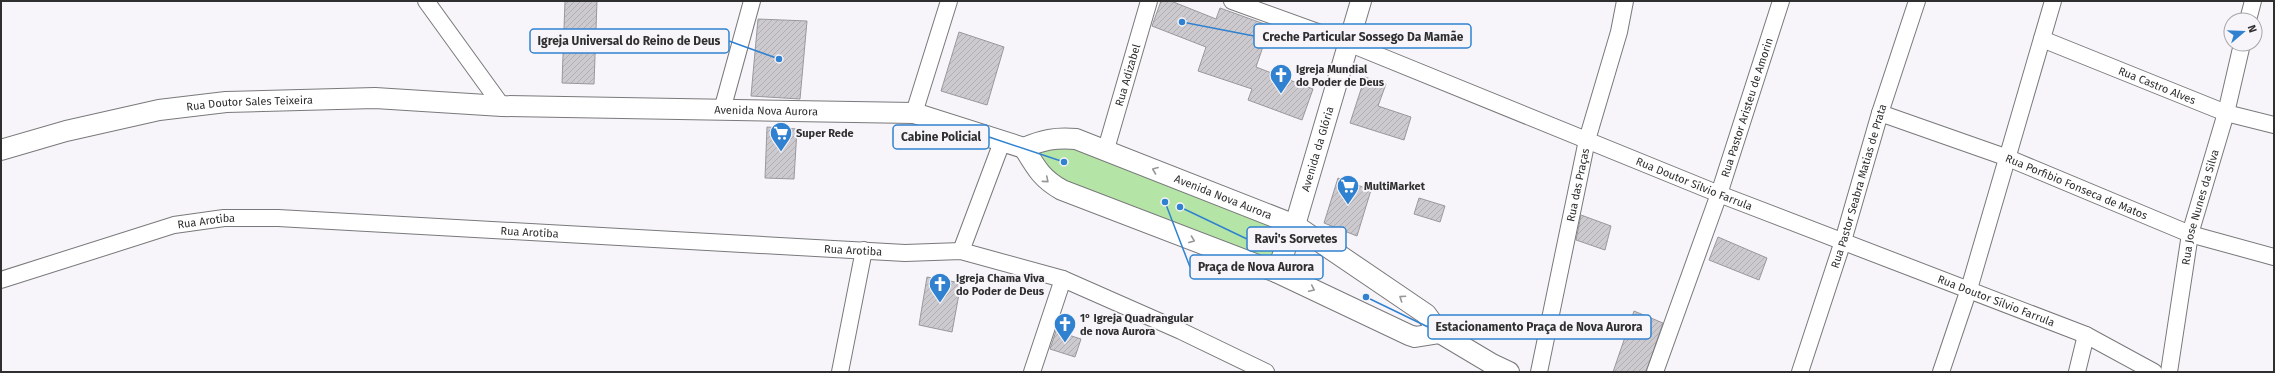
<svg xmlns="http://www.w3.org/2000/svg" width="2275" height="373" font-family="'Fira Sans',sans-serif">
<defs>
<pattern id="building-hatch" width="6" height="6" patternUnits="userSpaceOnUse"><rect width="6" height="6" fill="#cccace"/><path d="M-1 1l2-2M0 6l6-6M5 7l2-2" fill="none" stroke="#b0aeb1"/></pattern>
</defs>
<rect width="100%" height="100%" fill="#f7f5f9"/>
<path fill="#b5e4a7" d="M1060 137 1295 225 1276 272 1078 197 1024 148Z"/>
<g fill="url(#building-hatch)" stroke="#99989c">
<path d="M565 1H597L594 84 562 83Z"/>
<path d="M1161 1H1171L1216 19 1220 8 1270 26 1256 67 1313 89 1302 120 1248 100 1252 89 1198 71 1206 47 1152 26Z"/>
<path d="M758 19 807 21 800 99 751 96Z"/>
<path d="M959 32 1004 47 987 105 941 91Z"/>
<path d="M1365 77 1386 84 1378 106 1411 117 1404 140 1350 123Z"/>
<path d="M767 127 797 129 794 179 765 178Z"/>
<path d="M1338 178 1371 190 1357 236 1324 223Z"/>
<path d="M1419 198 1445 206 1440 222 1414 214Z"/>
<path d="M1581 215 1611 226 1605 250 1576 240Z"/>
<path d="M1718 237 1767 258 1759 280 1709 260Z"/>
<path d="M927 277 961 283 952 332 919 325Z"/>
<path d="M1634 311 1663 323 1646 372H1613Z"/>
<path d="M1056 331 1081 339 1075 357 1050 349Z"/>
</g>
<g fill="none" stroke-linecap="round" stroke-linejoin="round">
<g stroke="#79787b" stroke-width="18">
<g id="minor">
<path d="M426 1 502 106"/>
<path id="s1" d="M1232 1 1348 43 1719 194 2086 335 2154 372"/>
<path d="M2248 20 2253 1"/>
<path id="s2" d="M2042 39 2226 113 2274 125"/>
<path d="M722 110 752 1"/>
<path d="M914 113 949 1"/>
<path id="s3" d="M1880 113 2008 158 2190 234 2274 257"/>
<path id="s4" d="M1106 149 1149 1"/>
<path d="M961 251 1002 142"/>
<path id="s5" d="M1 280 174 225 224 218H278L905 253 961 251 1063 279 1181 331 1266 372"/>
<path d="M840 372 864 250"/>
<path d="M1032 372 1063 279"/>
<path id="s6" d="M1539 372 1587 140 1619 32 1625 1"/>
<path id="s7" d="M1655 372 1719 194 1781 1"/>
<path id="s8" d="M1800 372 1843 241 1880 113 1917 1"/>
<path d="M1941 372 1969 289 2053 1"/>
<path d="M2077 372 2086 335"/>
<path id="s9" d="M2169 372 2190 234 2226 113 2242 44"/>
</g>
</g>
<g stroke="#79787b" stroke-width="22">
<g id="tertiary">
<path d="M1024 148C1036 168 1042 179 1062 190L1276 272 1409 335 1415 337 1440 333"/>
<path id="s10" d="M1 150 66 131 159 110 226 102 375 98 502 106 914 113 1024 148C1042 140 1056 137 1076 139L1295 225 1426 314 1440 333 1492 364 1509 372"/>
<path id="s11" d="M1276 272 1295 225 1361 1"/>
</g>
</g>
<use href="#minor" stroke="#fff" stroke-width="16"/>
<use href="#tertiary" stroke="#fff" stroke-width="20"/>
</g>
<defs><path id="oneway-chevron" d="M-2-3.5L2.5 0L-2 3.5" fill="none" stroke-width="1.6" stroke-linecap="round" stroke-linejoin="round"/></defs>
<g stroke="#979798">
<use href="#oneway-chevron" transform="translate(1155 170) rotate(-159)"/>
<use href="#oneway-chevron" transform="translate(1046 180) rotate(40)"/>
<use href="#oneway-chevron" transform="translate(1192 240) rotate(21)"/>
<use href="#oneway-chevron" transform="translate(1312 289) rotate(25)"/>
<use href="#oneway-chevron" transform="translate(1402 298) rotate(-146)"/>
</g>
<defs>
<g id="church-pin" transform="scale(1.15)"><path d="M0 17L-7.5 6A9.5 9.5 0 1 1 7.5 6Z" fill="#3082d1" stroke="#f7f5f9"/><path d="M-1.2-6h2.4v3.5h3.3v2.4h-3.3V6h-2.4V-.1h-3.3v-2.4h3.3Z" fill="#fff"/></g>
<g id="supermarket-pin" transform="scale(1.15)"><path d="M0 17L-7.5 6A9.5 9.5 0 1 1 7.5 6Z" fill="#3082d1" stroke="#f7f5f9"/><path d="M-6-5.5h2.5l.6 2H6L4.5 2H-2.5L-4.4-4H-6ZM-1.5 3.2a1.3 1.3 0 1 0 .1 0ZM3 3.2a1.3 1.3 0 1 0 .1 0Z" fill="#fff"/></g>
</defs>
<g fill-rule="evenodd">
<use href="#church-pin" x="1281" y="75"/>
<use href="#supermarket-pin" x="781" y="133"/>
<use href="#supermarket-pin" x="1348" y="186"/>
<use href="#church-pin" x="940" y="284"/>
<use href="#church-pin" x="1065" y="324"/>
</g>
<g text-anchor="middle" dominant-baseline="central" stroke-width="4" stroke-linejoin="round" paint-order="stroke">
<g font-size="11" font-weight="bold" fill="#2f2f30" stroke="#f7f5f9" text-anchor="start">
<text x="1296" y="69">Igreja Mundial<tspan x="1296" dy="13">do Poder de Deus</tspan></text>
<text x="796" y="133">Super Rede</text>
<text x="1364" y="186">MultiMarket</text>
<text x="956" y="278">Igreja Chama Viva<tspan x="956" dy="13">do Poder de Deus</tspan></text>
<text x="1080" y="318">1° Igreja Quadrangular<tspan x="1080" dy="13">de nova Aurora</tspan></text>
</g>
<g font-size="11" fill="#2f2f30" stroke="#f7f5f9">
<text stroke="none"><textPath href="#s4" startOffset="77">Rua Adizabel</textPath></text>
<text stroke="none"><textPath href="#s2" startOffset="124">Rua Castro Alves</textPath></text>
<text stroke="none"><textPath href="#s10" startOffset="254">Rua Doutor Sales Teixeira</textPath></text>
<text stroke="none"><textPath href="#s7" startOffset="280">Rua Pastor Aristeu de Amorin</textPath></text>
<text stroke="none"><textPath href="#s10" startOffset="771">Avenida Nova Aurora</textPath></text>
<text stroke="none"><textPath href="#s11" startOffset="130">Avenida da Glória</textPath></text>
<text stroke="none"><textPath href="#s1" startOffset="497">Rua Doutor Sílvio Farrula</textPath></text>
<text stroke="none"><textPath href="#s6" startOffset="191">Rua das Praças</textPath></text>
<text stroke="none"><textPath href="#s8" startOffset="195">Rua Pastor Seabra Matias de Prata</textPath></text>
<text stroke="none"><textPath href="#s3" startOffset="210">Rua Porfibio Fonseca de Matos</textPath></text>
<text stroke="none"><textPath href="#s10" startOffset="1246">Avenida Nova Aurora</textPath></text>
<text stroke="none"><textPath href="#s9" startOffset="168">Rua Jose Nunes da Silva</textPath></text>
<text stroke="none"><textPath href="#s5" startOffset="214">Rua Arotiba</textPath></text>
<text stroke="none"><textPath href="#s5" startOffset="538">Rua Arotiba</textPath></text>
<text stroke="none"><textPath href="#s5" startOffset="862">Rua Arotiba</textPath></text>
<text stroke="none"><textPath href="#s1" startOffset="821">Rua Doutor Sílvio Farrula</textPath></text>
</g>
</g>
<path fill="none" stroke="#3082d1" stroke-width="1.5" d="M1182 22L1254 36M779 59L729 41M1064 162L989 137M1180 207L1247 239M1165 202L1190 267M1366 297L1428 327"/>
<g fill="#3082d1" stroke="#f7f5f9" stroke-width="1.5">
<circle cx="1182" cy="22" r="4"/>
<circle cx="779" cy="59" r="4"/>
<circle cx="1064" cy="162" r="4"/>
<circle cx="1180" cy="207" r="4"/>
<circle cx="1165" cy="202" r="4"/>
<circle cx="1366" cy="297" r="4"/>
</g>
<g fill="#f7f5f9" stroke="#3082d1" stroke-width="1.5">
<rect x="1254" y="24" width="217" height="24" rx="4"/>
<rect x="530" y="29" width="199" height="24" rx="4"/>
<rect x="893" y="125" width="96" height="24" rx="4"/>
<rect x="1247" y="227" width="99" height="24" rx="4"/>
<rect x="1190" y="255" width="133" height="24" rx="4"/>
<rect x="1428" y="315" width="223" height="24" rx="4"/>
</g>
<g font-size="12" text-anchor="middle" font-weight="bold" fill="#2f2f30">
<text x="1363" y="41">Creche Particular Sossego Da Mamãe</text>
<text x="629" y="45">Igreja Universal do Reino de Deus</text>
<text x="941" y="141">Cabine Policial</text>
<text x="1296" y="243">Ravi's Sorvetes</text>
<text x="1256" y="271">Praça de Nova Aurora</text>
<text x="1539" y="331">Estacionamento Praça de Nova Aurora</text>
</g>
<rect width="2275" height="373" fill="none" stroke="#2f2f30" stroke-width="4"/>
<g transform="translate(2243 32) rotate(71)"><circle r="19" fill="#f7f5f9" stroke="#a7a6a9"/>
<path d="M0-3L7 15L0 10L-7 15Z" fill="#3082d1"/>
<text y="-6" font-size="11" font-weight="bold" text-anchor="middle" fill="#2f2f30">N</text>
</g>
</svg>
